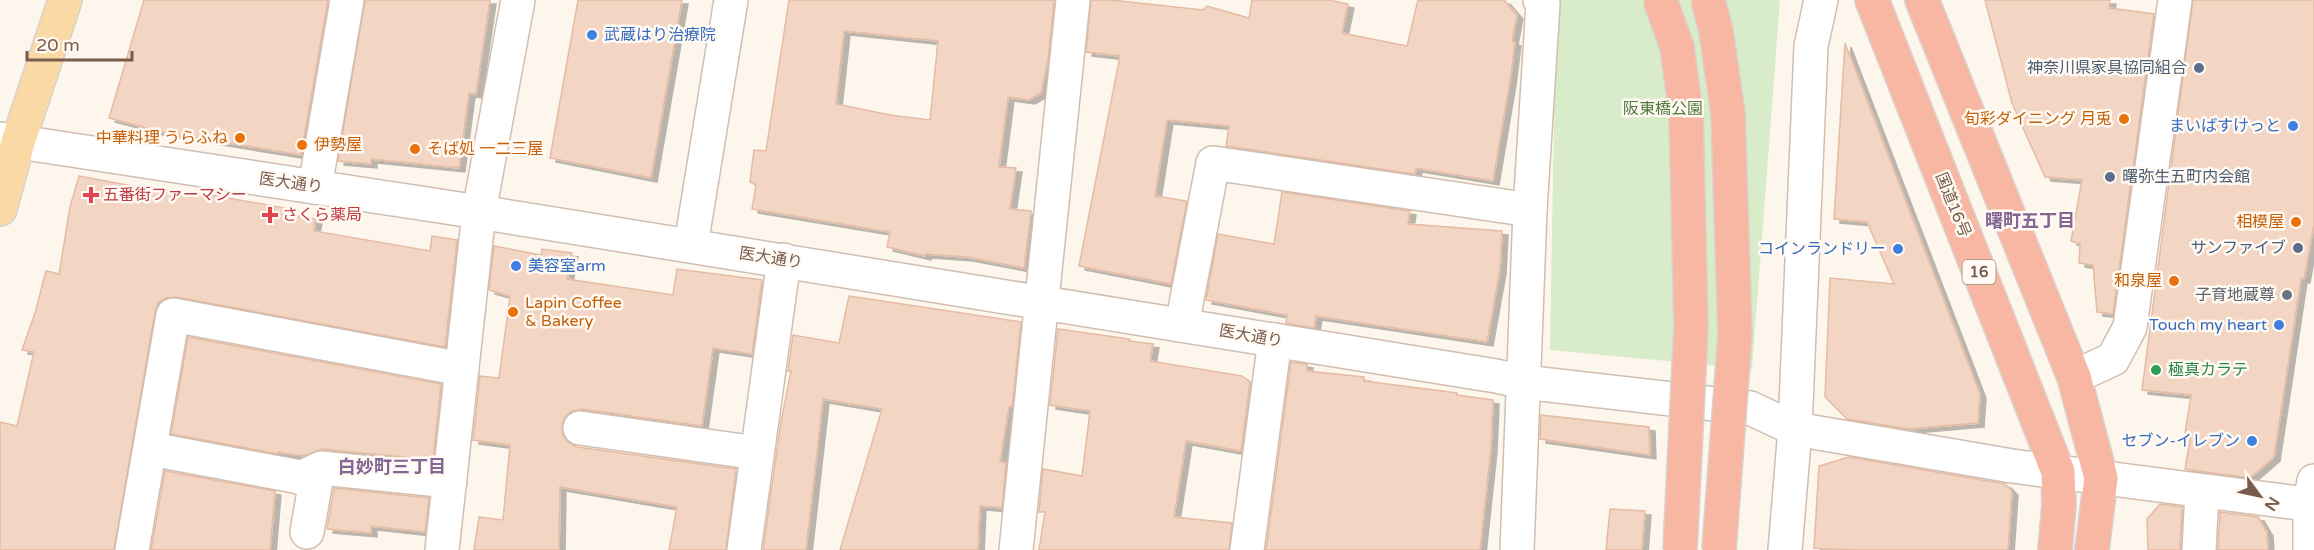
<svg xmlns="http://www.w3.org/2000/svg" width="2314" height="550" font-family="'Varela Round','Noto Sans JP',sans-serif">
<defs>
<filter id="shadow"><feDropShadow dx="6" dy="4" stdDeviation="0" flood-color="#0004"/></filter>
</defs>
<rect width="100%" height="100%" fill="#fdf6ec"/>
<path fill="#d8ecc9" d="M1556 0H1780L1752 369 1550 350Z"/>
<g fill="#f3d5c3" stroke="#e6bba3" stroke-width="1.5" fill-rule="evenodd" filter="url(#shadow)">
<path d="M144 0H328L301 155 161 132 109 118Z"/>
<path d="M365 0H490L476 94 469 93 459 168 371 159V164L338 161Z"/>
<path d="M578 0H682L651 178 550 158Z"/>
<path d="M789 0H1054L1048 60 1041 93 1029 100 1008 97 999 167 1016 168 1010 209 1031 211 1024 268 967 257 925 254V256L887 247 890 232 752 209 756 185 750 182 754 150 766 151ZM844 31 938 41 930 120 890 115 836 104Z"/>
<path d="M1091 0H1111L1203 10 1207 6 1249 18 1252 0H1329L1348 4 1342 33 1407 46 1418 0H1504L1517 15 1512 41 1515 42 1510 81 1493 181 1416 168 1415 174 1226 146 1229 126 1167 120 1155 196 1187 201 1171 284 1079 266 1120 56 1086 52Z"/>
<path d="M1985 0H2110L2109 8 2154 14 2113 314 2097 312 2093 265 2079 263 2080 244 2071 241 2082 180 2045 177 2012 103Z"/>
<path d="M2193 0H2314V224L2304 279H2301L2274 457 2250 478 2185 469 2191 434 2185 433 2191 395 2142 390Z"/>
<path d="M1845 43 1980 394 1978 423 1909 429 1847 419 1825 397 1830 278 1894 284 1867 222 1834 219Z"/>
<path d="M79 176 138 187 139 185 194 194V192L285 208 284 214 316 219 314 231 430 251 432 236 457 240 445 347 176 297 166 298 158 303 155 312 114 550H0V422L17 426 34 352 22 350 35 313 46 271 59 274 70 207Z"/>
<path d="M1282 192 1410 211 1408 224 1502 231 1500 270 1487 342 1316 316 1314 328 1286 323 1287 315 1206 300 1218 234 1274 244Z"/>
<path d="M494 246 541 255 542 249 572 253 567 279 673 295 677 269 762 280 752 354 713 348 702 426 582 409 572 411 565 417 562 425 563 436 569 443 577 447 736 469 726 550H669L677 507 560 487 559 550H474L479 517 503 520 510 445 473 440 480 376 499 378 510 296 489 290Z"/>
<path d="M849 296 1021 322 1012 407H1009L1000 462 1006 463 1002 508 980 506 978 550H840L882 409 823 399 806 550H763L781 422 791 371H788L793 335 839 343Z"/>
<path d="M1058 329 1130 339 1129 341 1153 344 1150 361 1242 376 1250 382 1241 451 1186 441 1174 517 1232 523 1229 550H1039L1045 512H1039L1043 469 1082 476 1090 411 1050 405Z"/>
<path d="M188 337 441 384 433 460 323 449 304 456 278 452V454L171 434Z"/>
<path d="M1291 362 1307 364V371L1364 377V381L1457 393V395L1493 400 1491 448 1480 550H1266Z"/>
<path d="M1541 415 1649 427 1650 455 1540 439Z"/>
<path d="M1849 457 2005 484 2012 491 2008 550H1851L1814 548 1819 466Z"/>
<path d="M165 471 275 491 270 550H151Z"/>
<path d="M334 488 429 498 425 532 371 526V533L327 529Z"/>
<path d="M2160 504 2182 507 2180 550H2148L2147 519Z"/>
<path d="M1610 509 1645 511 1642 550H1606Z"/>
<path d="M2220 512 2258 517 2267 532 2268 550H2218Z"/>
</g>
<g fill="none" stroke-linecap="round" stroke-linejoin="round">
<g stroke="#d1beb0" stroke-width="36">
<g id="minor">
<path d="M0 139 479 212 1496 376 1523 382 1750 408 1795 429 1813 432 2012 466 2314 505"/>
<path d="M315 187 347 0"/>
<path d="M691 245 731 0"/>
<path d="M1182 325 1213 163 1530 210"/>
<path d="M2074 377 2113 359 2130 327 2175 0"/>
<path d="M580 428 757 453"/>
<path d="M151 449 316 480 307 532"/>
<path d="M301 478 321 468 450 481"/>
<path d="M132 550 173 315 462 369"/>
<path d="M442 550 479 212 518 0"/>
<path d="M744 550 784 260"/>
<path d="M1016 550 1073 0"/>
<path d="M1247 550 1275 340"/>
<path d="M1517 550 1530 210 1543 4 1540 0"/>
<path d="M1785 550 1795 429 1811 46 1821 0"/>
<path d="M2199 550 2202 492"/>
<path d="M2310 550V504L2314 481"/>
</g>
</g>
<g stroke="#dad1cd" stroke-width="36">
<path id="major" d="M0 209 18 142 65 0"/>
</g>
<g stroke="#dad1cd" stroke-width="36">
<g id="highway">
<path d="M1872 0 2058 472 2059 505 2055 550"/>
<path d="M1922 0 2074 377 2101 478 2092 550"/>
</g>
</g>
<use href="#minor" stroke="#fff" stroke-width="33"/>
<use href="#major" stroke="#fbd9a5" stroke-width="33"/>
<use href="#highway" stroke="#f7b7a3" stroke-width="33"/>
<g stroke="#dad1cd" stroke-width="36" stroke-linecap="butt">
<g id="highway-bridge">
<path d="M1660 0 1677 47 1686 113 1691 327 1680 550"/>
<path d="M1708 0 1716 31 1728 113 1735 335 1719 550"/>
</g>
</g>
<use href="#highway-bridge" stroke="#f7b7a3" stroke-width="33"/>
</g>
<g fill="#3f7fe0" stroke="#fffaf3" stroke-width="2">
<circle cx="592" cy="35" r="6"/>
<circle cx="2293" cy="126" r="6"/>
<circle cx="1898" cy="249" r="6"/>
<circle cx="516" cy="266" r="6"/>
<circle cx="2279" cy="325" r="6"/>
<circle cx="2252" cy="441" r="6"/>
</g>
<g fill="#5c6f8a" stroke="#fffaf3" stroke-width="2">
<circle cx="2199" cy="68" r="6"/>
<circle cx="2110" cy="177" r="6"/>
<circle cx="2298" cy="248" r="6"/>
</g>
<g fill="#e8710a" stroke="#fffaf3" stroke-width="2">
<circle cx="2124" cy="119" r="6"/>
<circle cx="240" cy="138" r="6"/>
<circle cx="302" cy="145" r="6"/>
<circle cx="415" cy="149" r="6"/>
<circle cx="2296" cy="222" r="6"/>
<circle cx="2174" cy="281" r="6"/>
<circle cx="513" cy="312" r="6"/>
</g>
<g fill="#e0444e" stroke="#fffaf3" stroke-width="2">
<path d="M88 186h6v6h6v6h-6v6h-6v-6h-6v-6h6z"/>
<path d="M267 206h6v6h6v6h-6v6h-6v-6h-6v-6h6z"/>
</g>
<circle fill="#6b7280" stroke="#fffaf3" stroke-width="2" cx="2287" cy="295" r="6"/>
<circle fill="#2e9e5b" stroke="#fffaf3" stroke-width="2" cx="2156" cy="370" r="6"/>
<g text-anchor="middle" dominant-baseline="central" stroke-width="5" stroke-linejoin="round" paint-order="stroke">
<rect fill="#fffaf3" stroke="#a28b7f" stroke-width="1.5" x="1962.5" y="260" width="33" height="24" rx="4.5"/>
<g font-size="15" font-weight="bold" fill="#7a5c4d">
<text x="1979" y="272">16</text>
</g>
<g font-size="16" fill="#366cbe" stroke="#fffaf3" text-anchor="end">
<text x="604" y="35" text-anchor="start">武蔵はり治療院</text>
<text x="2281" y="126">まいばすけっと</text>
<text x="1886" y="249">コインランドリー</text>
<text x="528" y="266" text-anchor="start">美容室arm</text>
<text x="2267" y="325">Touch my heart</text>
<text x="2240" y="441">セブン-イレブン</text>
</g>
<g font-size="16" fill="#4e5e75" stroke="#fffaf3" text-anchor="end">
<text x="2187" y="68">神奈川県家具協同組合</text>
<text x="2122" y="177" text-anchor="start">曙弥生五町内会館</text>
<text x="2286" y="248">サンファイブ</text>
</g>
<g font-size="16" fill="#537a41" stroke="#fffaf3">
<text x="1663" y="109">阪東橋公園</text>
</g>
<g font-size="16" fill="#c56008" stroke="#fffaf3" text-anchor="end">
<text x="2112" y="119">旬彩ダイニング 月兎</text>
<text x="228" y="138">中華料理 うらふね</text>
<text x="314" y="145" text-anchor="start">伊勢屋</text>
<text x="427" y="149" text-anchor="start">そば処 一二三屋</text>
<text x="2284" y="222">相模屋</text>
<text x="2162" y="281">和泉屋</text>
<text x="525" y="303" text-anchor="start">Lapin Coffee<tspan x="525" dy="18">&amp; Bakery</tspan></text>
</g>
<g font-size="16" fill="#7a5c4d" stroke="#fffaf3">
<text transform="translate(291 183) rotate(8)">医大通り</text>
<text transform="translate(1953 205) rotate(68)">国道16号</text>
<text transform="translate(771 258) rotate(9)">医大通り</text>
<text transform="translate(1251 336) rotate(10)">医大通り</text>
</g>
<g font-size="16" fill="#be3a42" stroke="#fffaf3" text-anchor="start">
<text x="103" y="195">五番街ファーマシー</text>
<text x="282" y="215">さくら薬局</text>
</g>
<g font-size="16" fill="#5b616d" stroke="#fffaf3" text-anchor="end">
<text x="2275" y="295">子育地蔵尊</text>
</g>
<g font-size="16" fill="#27864d" stroke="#fffaf3" text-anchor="start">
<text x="2168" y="370">極真カラテ</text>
</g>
<g font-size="18" font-weight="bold" fill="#846695" stroke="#fffaf3">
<text x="2030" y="221">曙町五丁目</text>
<text x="392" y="467">白妙町三丁目</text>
</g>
</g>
<g transform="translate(2260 496) rotate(123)" stroke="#fffaf3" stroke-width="4.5" paint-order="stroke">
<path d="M0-4.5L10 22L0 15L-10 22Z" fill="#7a5c4d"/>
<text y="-9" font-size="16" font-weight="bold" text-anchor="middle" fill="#7a5c4d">N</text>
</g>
<path d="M27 51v9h105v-9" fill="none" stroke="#7a5c4d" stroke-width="3"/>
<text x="36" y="51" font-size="18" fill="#7a5c4d" stroke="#fffaf3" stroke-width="4.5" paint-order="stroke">20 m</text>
</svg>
